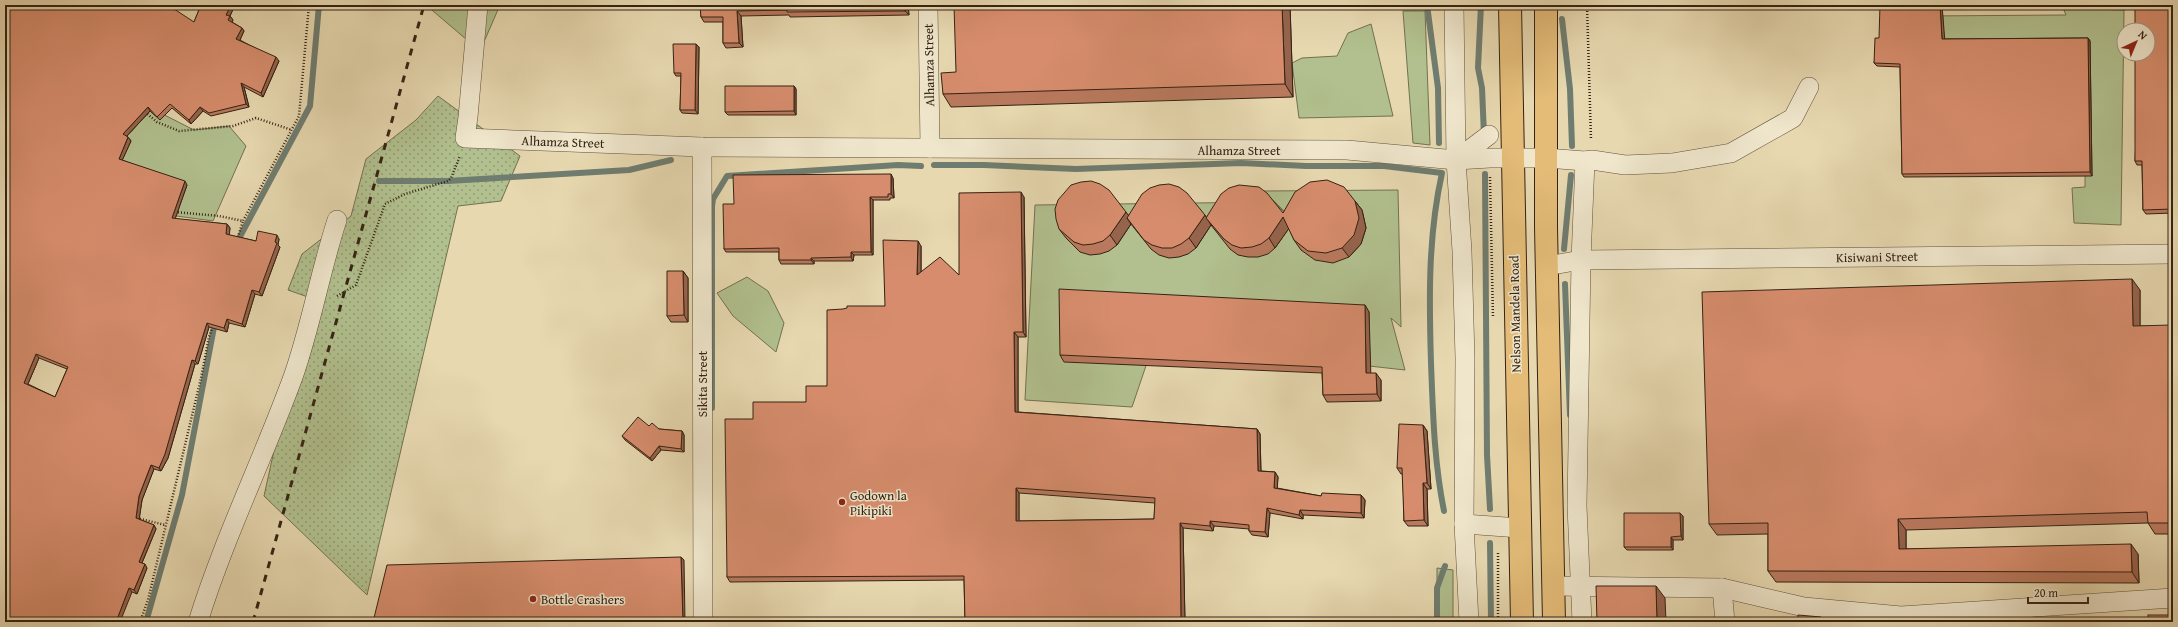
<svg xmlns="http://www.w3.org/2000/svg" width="2178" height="627" font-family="'Gentium Book Plus',serif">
<defs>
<pattern id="garden-dots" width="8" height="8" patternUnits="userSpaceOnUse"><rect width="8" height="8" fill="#b1c08e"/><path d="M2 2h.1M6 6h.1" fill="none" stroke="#919c73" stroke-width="1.8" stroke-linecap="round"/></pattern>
</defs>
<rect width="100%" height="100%" fill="#e7d8b0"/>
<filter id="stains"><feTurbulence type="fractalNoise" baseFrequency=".005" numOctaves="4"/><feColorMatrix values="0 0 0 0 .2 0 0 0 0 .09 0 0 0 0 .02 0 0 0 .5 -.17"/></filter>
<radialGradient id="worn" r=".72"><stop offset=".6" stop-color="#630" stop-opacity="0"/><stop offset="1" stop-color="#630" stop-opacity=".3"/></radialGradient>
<g fill="#b1c08e" stroke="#727150">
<path d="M426 5H500L480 51Z"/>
<path d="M2063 8 2124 10 2121 225 2074 223 2072 188 2085 187 2086 55 1922 51 1924 16 2066 15Z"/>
<path d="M1403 11H1425L1430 145 1413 143Z"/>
<path d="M1371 24 1393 116 1299 118 1292 63 1302 58 1337 56 1348 33Z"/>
<path d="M131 98 194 130 229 126 246 146 213 221 162 214 106 169Z"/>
<path d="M1398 190 1401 327 1391 318 1405 370 1154 342 1132 407 1025 400 1035 205 1274 202 1329 256 1264 191Z"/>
<path d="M747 277 768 291 784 323 776 352 733 316 717 293Z"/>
<path d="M1437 568 1453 570V622H1437Z"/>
</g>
<path fill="url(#garden-dots)" stroke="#727150" d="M438 96 520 156 501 201 458 206 367 595 264 496 308 297 288 290 302 254 351 216 366 159 416 120Z"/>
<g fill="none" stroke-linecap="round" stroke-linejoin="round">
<g stroke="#6f7d70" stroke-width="6">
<path d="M1427 5 1438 88 1439 143"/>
<path d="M1481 5 1478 68 1482 88 1484 135"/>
<path d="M1562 19 1570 89 1572 146"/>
<path d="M934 165H984L1076 169 1241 163 1306 166H1384L1442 173C1428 236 1429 299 1431 363 1433 413 1434 461 1444 511"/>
<path d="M1485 174 1487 455 1490 509"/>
<path d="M379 181H448L629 170 671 160"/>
<path d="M236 244 310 106 319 5"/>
<path d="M1564 249 1571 175"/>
<path d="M1565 284 1570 415"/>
<path d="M712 408V206L713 199 727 176 898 165 921 166"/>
<path d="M1490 543 1491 622"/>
<path d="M146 622 182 495 215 322"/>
<path d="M1437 622V588L1445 566"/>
</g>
<g stroke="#61503a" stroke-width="20">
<g id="minor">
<path d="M478 5 468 117 465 138 702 147 1347 150 1456 160 1490 158H1546L1585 161 1592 160 1625 165 1672 163 1731 153 1793 118 1809 87"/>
<path d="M928 5 930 148"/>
<path d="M1454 5 1456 160 1462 251 1465 358 1464 524 1469 622"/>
<path d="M702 147 703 622"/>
<path d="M1456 160 1489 135"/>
<path d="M1547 266 1581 260 2173 254"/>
<path d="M1464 524 1520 528"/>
<path d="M1554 586 1722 588 1804 607 1901 616 2173 598"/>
<path d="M1722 588 1725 622"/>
<path d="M198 622C224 538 263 459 293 377 311 326 320 272 337 220"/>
<path d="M1582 622 1577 506 1581 260 1585 161"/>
</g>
</g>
<g stroke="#342213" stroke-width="24">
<g id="major">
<path d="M1510 5 1522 622"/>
<path d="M1546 5V227L1554 622"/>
</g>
</g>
<g stroke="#342213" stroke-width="2.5" stroke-dasharray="1 2" stroke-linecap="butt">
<path d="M1587 5 1591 140"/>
<path d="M145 112 157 122 179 131 233 126 256 118 292 130"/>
<path d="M1490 177 1493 318"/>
<path d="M175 212 219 216 243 221 299 116 309 5"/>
<path d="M237 240 243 221"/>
<path d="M337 296 356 285 385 204 405 194 448 181 451 178 460 156"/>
<path d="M137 518 165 525"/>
<path d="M1498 553V622"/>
<path d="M140 622 148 600 201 378 209 337 213 326"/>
</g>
<use href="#minor" stroke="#efe6cc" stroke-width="19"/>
<use href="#major" stroke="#e4bc78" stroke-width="22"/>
<path stroke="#342213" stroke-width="3" stroke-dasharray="7 7" stroke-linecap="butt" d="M253 622 424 5"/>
</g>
<g fill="#b9795e" stroke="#342213" fill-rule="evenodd">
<path d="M5 5 194 22 201 5H235L230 16 233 20 232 22 242 28 244 31 240 40 279 61 263 97 244 87 249 107 211 116 203 111 191 124 172 108 160 120 150 111 127 136 128 137 131 141 122 160 187 185 175 219 227 224 230 228 229 235 256 241 279 239 278 245 280 247 262 296 255 294 245 327 229 323 227 332 209 327 198 364H195L168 458 161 471 154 469 142 500 139 519 154 525 156 529 142 563 147 568 137 594 132 592 5 622ZM39 358 67 369 55 397 28 384Z"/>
<path d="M697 5H908L909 15 790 17 789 15 741 16 743 47 726 48 723 43V22H704L701 17V11L697 7Z"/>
<path d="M1290 5 1293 97 951 107 943 94 956 72Z"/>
<path d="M1942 5 1944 39 2088 38 2090 41 2092 176 1904 177 1902 174 1900 67 1877 66 1874 63 1879 38Z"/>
<path d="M2173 5V213L2146 214 2143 210 2142 165H2137L2135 161 2142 8Z"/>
<path d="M696 44 699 47 698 114 682 113 680 110 681 76H676L674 73Z"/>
<path d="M794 86 796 89V115H728L725 112Z"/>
<path d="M893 178 894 198H890V200H873V255H854L853 261H814V264H781L779 260V252H726L724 249 734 204Z"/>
<path d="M1024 197 1026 337H1018V412L1257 429 1260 434 1261 471 1275 472 1278 477 1277 488 1321 496 1361 495 1365 500 1364 518 1303 515V519L1270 513 1268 537 1252 535 1249 531V529L1214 526 1213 531 1183 528 1185 622H965L964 580 730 582 727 577 753 419 806 402 827 386 885 306 921 246V273L959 275ZM1019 493 1155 503 1154 519 1019 521Z"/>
<path d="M1355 201 1362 210 1366 228 1361 244 1349 257 1333 263 1315 260 1301 250 1294 240 1289 228 1275 248 1268 254 1258 257H1248L1238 255 1230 249 1211 225 1196 248 1188 254 1179 257 1169 258 1159 255 1151 249 1131 224 1117 245 1109 251 1100 254 1090 255 1080 252 1066 238 1059 229 1129 215 1207 217 1283 213Z"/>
<path d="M683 271 688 278V322H671L667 316Z"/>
<path d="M2140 290V326L2173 327V534H2155L2148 523 1906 530V549L2138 554 2139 583 1776 582 1768 571V534L1717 535 1709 524Z"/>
<path d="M1365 305 1369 312 1370 373 1381 380V401L1327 402 1323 395 1322 373 1064 362 1060 355Z"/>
<path d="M1423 425 1427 431 1431 489H1427L1428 526H1408L1404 521 1403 474H1401L1397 468Z"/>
<path d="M649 426 659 429 682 431 684 435V452L661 450 652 461 625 440 622 436Z"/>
<path d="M1680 513 1683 516V540H1673V550H1627L1624 547Z"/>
</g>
<g fill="#96634c" stroke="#342213">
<path d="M231 5H235L229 18 226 15Z"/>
<path d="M905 5H908L909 15 905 11Z"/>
<path d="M1282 5H1290L1293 97 1285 84Z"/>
<path d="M1940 5H1942L1945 43 1942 39Z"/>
<path d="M737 11 741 16 743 47 739 43Z"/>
<path d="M230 16 233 20 231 24 228 20Z"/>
<path d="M242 28 244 31 239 42 236 39Z"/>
<path d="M2088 38 2090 41 2092 176 2090 172Z"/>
<path d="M696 44 699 47 698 114 695 110Z"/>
<path d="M276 57 279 61 263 97 261 93Z"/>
<path d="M241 83 244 87 249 107 246 104Z"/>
<path d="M794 86 796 89V115L794 111Z"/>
<path d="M148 107 150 111 125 138 123 134Z"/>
<path d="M200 107 203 111 191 124 189 120Z"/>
<path d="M128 137 131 141 121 163 119 159Z"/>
<path d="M891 174 893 178 894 198 891 194Z"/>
<path d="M185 181 187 185 174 222 172 218Z"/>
<path d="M1021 192 1024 197 1026 337 1023 332Z"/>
<path d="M870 197 873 200V255L871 252Z"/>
<path d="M1355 201 1362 210 1366 228 1361 244 1349 257 1342 248Z"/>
<path d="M1126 212 1133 222 1127 218 1131 224 1117 245 1110 235Z"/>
<path d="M1205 215 1211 225 1196 248 1189 238Z"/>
<path d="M1283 217 1290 227 1275 248 1269 238Z"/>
<path d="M227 224 230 228 229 238 226 234Z"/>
<path d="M277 235 279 239 278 245 280 247 262 296 259 292 275 242Z"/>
<path d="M918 241 921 246V280L917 275Z"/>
<path d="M851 252 854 255 853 261 851 257Z"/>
<path d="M811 258 814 261V264L811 260Z"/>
<path d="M683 271 688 278V322L684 315Z"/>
<path d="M2132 279 2140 290V337L2133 326Z"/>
<path d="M252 290 255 294 245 327 242 324Z"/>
<path d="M1365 305 1369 312 1371 380 1366 373Z"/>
<path d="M227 319 229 323 227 332 224 328Z"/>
<path d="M207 323 209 327 198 364 195 361Z"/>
<path d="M1014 332 1018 337V416L1015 412Z"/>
<path d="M36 354 39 358 27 386 24 383Z"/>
<path d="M192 360 195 364 168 458 161 471 159 468Z"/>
<path d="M1376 373 1381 380V401L1377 394Z"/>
<path d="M1423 425 1427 431 1431 489 1427 483Z"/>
<path d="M1257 429 1260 434 1261 476 1258 471Z"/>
<path d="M682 431 684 435V452L681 449Z"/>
<path d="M659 446 661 450 652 461 650 458Z"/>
<path d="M151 465 154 469 142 500 139 521 136 518 139 496Z"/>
<path d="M1275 472 1278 477 1277 493 1274 488Z"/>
<path d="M1423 483 1427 489 1428 526 1424 520Z"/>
<path d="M1016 488 1019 493V526L1016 521Z"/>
<path d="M1361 495 1365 500 1364 518 1361 513Z"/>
<path d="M1267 508 1270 513 1268 537 1265 532Z"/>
<path d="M1300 510 1303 515V519L1299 515Z"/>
<path d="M1680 513 1683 516V540L1681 536Z"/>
<path d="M1898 519 1906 530V560L1899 549Z"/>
<path d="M1210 521 1214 526 1213 531 1210 526Z"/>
<path d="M1180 523 1183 528 1185 622H1181Z"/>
<path d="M154 525 156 529 141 565 139 562Z"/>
<path d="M1671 537 1673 540V550L1671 547Z"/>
<path d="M2131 544 2138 554 2139 583 2132 572Z"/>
<path d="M681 557 684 560 685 622H683Z"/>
<path d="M145 564 147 568 137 594 134 590Z"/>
<path d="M1656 586 1665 598 1666 622H1657Z"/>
<path d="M129 588 132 592 120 622H116Z"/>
<path d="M1821 617 1824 621V622H1821Z"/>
</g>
<g fill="#d78d6d" stroke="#342213" fill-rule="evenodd">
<path d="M5 5H168L194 22 201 5H231L226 15 230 16 228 20 242 28 236 39 276 57 261 93 241 83 246 104 209 113 200 107 189 120 170 104 157 117 148 107 123 134 128 137 119 159 185 181 172 218 227 224 226 234 256 241 258 231 277 235 275 242 277 243 259 292 252 290 242 324 227 319 224 328 207 323 195 361 192 360 165 454 159 468 151 465 139 496 136 518 154 525 139 562 145 564 134 590 129 588 116 622H5ZM36 354 68 367 55 397 24 383Z"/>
<path d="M697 5H905V11L787 12V10L737 11 739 43H723V17H701L700 7H697Z"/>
<path d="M954 5H1282L1285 84 943 94 941 73 956 72Z"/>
<path d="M1880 5H1940L1942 39 2088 38 2090 172 1902 174 1900 64 1874 63 1875 38H1879Z"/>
<path d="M2142 5H2173V209L2143 210 2142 161H2135V54H2148V30H2135V8H2142Z"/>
<path d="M673 44H696L695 110H680L681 73H674Z"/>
<path d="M725 86H794V111L725 112Z"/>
<path d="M891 174V194H888V197H870L871 252H851V257L811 258V260H779V248L724 249 723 204H734L733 175Z"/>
<path d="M1327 180 1344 187 1355 201 1359 218 1354 235 1342 248 1326 253 1308 251 1294 240 1283 217 1269 238 1261 244 1252 247 1241 248 1232 245 1224 239 1206 218 1221 194 1229 188 1239 185 1259 187 1267 193 1283 213 1295 192 1310 182Z"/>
<path d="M1091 181 1100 184 1109 190 1126 212 1110 235 1103 241 1093 244 1083 245 1074 242 1059 229 1056 219 1055 209 1058 200 1071 185 1081 182Z"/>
<path d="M1169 184 1179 187 1187 193 1205 215 1189 238 1181 244 1172 248H1162L1152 245 1144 240 1127 218 1142 194 1150 188 1159 185Z"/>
<path d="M1021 192 1023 332H1014L1015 412 1257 429 1258 471 1275 472 1274 488 1321 496 1322 493 1361 495V513L1300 510 1299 515 1267 508 1265 532 1249 531V525L1210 521V526L1180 523 1181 622H965L964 576 727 577 725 419H753V402H806V386H827V310L843 309 847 308V306H885L883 240 918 241 917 275 940 257 959 275V193ZM1016 488 1155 498 1154 519 1016 521Z"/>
<path d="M667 271H683L684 315 667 316Z"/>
<path d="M2132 279 2133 326 2171 325V328H2173V523H2148L2147 512 1898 519 1899 549 2131 544 2132 572 1768 571V523L1709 524 1702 292Z"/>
<path d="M1059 289 1365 305 1366 373H1376L1377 394 1323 395 1322 367 1060 355Z"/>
<path d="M638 417 649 426 652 423 659 429 682 431 681 449 659 446 650 458 622 436Z"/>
<path d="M1399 424 1423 425 1427 483H1423L1424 520 1404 521 1402 468H1397Z"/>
<path d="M1624 513H1680L1681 536 1671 537V547H1624Z"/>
<path d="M681 557 683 622H373L387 565Z"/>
<path d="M1596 586H1656L1657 622H1597Z"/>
<path d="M1798 615 1821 617V622H1798Z"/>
<rect x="2148" y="615" width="25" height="7"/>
</g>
<g fill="#8f2418" stroke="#efe6cc" stroke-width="1.5">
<circle cx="842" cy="502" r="4"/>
<circle cx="533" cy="599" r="4"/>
</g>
<g text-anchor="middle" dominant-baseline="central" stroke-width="3" stroke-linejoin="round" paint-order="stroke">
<g font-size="13" fill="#342213" stroke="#efe6cc">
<text transform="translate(929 65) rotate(-91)">Alhamza Street</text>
<text transform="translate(563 142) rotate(2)">Alhamza Street</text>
<text x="1239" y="150">Alhamza Street</text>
<text transform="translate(1877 257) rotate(-1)">Kisiwani Street</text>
<text transform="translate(1515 314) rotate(-91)">Nelson Mandela Road</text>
<text transform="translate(702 384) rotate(-90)">Sikita Street</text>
</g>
<g font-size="13" fill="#342213" stroke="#efe6cc" text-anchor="start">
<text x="850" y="495">Godown la<tspan x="850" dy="15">Pikipiki</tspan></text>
<text x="541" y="599">Bottle Crashers</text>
</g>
</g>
<rect width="2178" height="627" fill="none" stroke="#e7d8b0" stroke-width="20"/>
<rect x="6" y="6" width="2166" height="615" fill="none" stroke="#342213" stroke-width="2"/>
<rect x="10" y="10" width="2158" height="607" fill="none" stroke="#342213"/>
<g transform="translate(2136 42) rotate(44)"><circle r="19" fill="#efe6cc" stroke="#a49882"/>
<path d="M0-3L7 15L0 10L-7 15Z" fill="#8f2418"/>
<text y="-6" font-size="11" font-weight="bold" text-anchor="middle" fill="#342213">N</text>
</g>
<path d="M2028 597v6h60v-6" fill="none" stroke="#342213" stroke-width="2"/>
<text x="2034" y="597" font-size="12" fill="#342213" stroke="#efe6cc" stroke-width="3" paint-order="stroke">20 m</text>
<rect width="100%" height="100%" filter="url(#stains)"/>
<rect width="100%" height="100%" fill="url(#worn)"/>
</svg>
